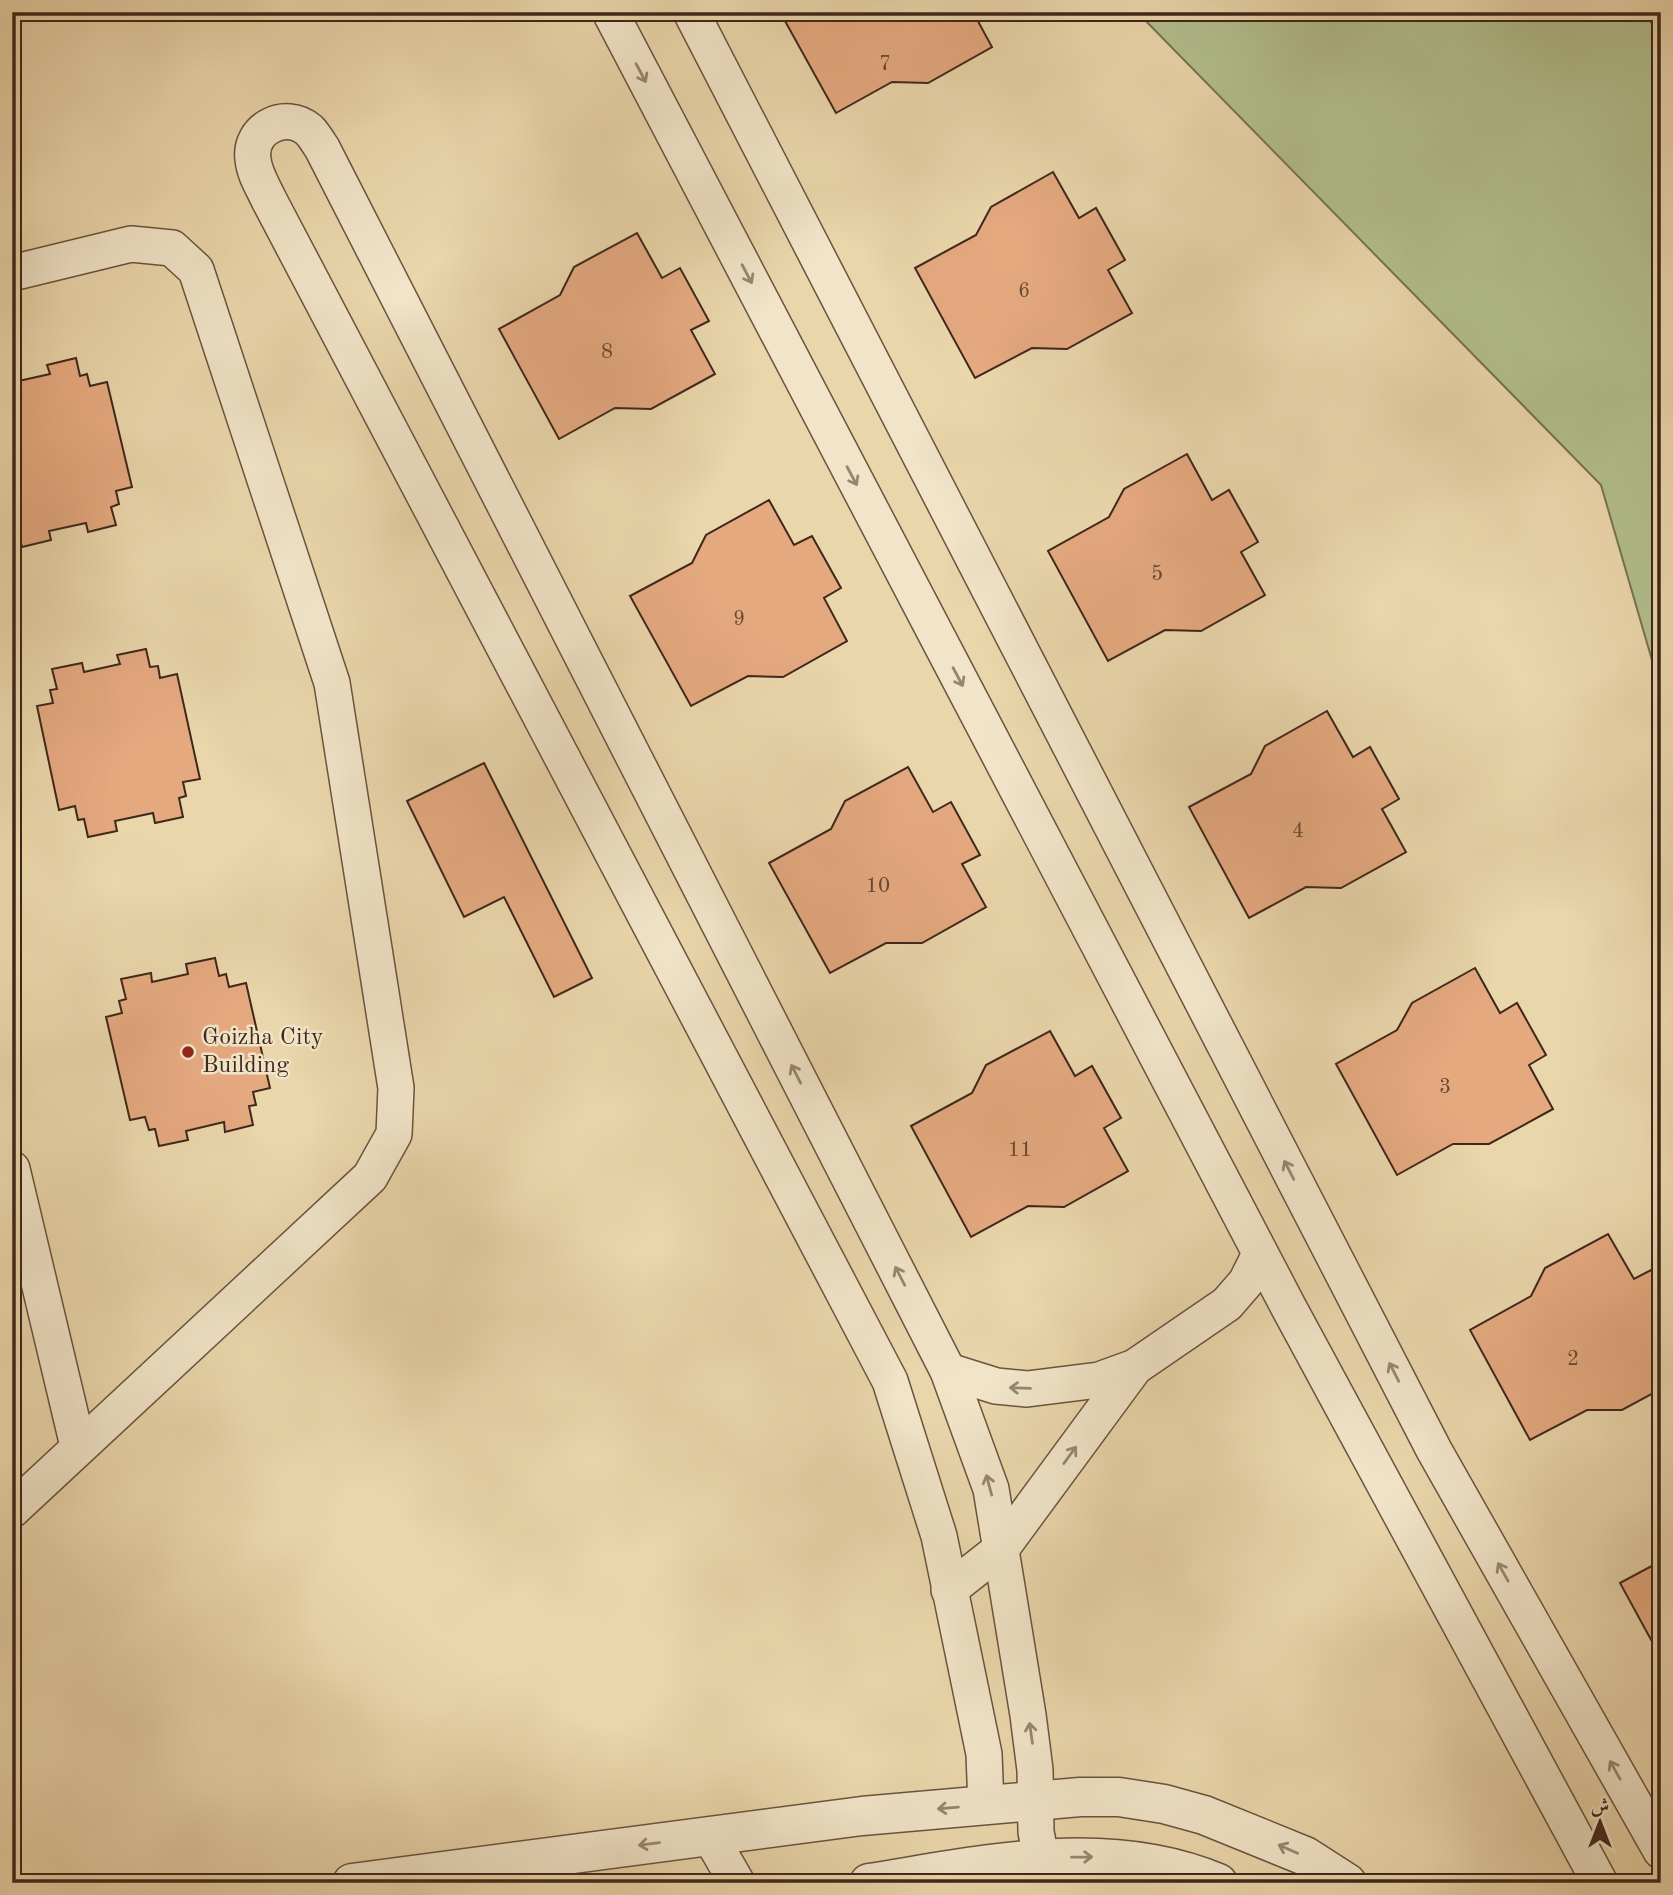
<svg xmlns="http://www.w3.org/2000/svg" width="1673" height="1895" font-family="'Old Standard TT',Amiri,serif">
<rect width="100%" height="100%" fill="#ead6ab"/>
<filter id="stains"><feTurbulence type="fractalNoise" baseFrequency=".00286" numOctaves="4"/><feColorMatrix values="0 0 0 0 .2 0 0 0 0 .09 0 0 0 0 .02 0 0 0 .5 -.17"/></filter>
<radialGradient id="worn" r=".72"><stop offset=".6" stop-color="#630" stop-opacity="0"/><stop offset="1" stop-color="#630" stop-opacity=".3"/></radialGradient>
<path fill="#b2bf8d" stroke="#787354" stroke-width="2" d="M1137 12H1661V691L1601 485Z"/>
<g fill="#e5a980" stroke="#3f271b" stroke-width="2">
<path d="M780 12H973L992 47 928 83 892 82 836 113Z"/>
<path d="M1053 172 1079 218 1096 208 1125 260 1108 270 1132 313 1067 349 1032 348 975 378 915 268 976 235 991 207Z"/>
<path d="M637 233 662 278 680 268 709 321 691 330 715 374 651 409 615 408 559 439 499 329 560 295 574 267Z"/>
<path d="M76 358 80 376 87 374 90 386 107 382 132 487 116 491 119 504 111 507 116 525 88 532 86 523 49 531 51 540 22 547 17 529 12 530V376L14 382 50 374 47 365Z"/>
<path d="M1187 454 1212 500 1229 490 1258 542 1241 552 1265 595 1201 631 1165 630 1108 661 1048 551 1109 517 1124 489Z"/>
<path d="M769 500 794 545 812 536 841 588 824 598 847 641 783 677 748 676 691 706 630 596 692 563 706 535Z"/>
<path d="M146 649 150 667 158 666 160 678 177 674 200 779 183 782 186 796 179 798 183 817 155 823 153 813 115 821 117 831 88 837 84 819 78 820 75 806 59 810 37 706 53 703 50 690 57 689 52 669 82 663 84 672 120 664 117 655Z"/>
<path d="M1327 711 1353 757 1370 747 1399 799 1382 809 1406 852 1341 888 1306 887 1249 918 1189 807 1251 774 1265 746Z"/>
<path d="M484 763 592 978 554 997 504 897 464 917 407 801Z"/>
<path d="M908 767 933 812 951 802 980 855 962 864 986 907 922 943H886L830 973 769 863 831 829 845 801Z"/>
<path d="M215 958 219 976 226 974 229 987 246 983 270 1088 253 1092 256 1105 249 1106 253 1125 225 1132 224 1122 186 1131 188 1140 159 1146 155 1129 149 1130 145 1117 130 1120 106 1017 122 1013 119 1001 126 999 121 979 151 973 152 982 188 974 186 964Z"/>
<path d="M1475 968 1500 1013 1517 1003 1546 1055 1529 1065 1553 1109 1489 1144H1453L1397 1175 1336 1064 1397 1030 1412 1003Z"/>
<path d="M1050 1031 1075 1076 1092 1066 1121 1118 1104 1128 1128 1171 1064 1207 1028 1206 971 1237 911 1126 972 1093 986 1065Z"/>
<path d="M1608 1234 1634 1279 1651 1270 1661 1287V1389L1622 1410H1587L1530 1440 1470 1330 1531 1296 1545 1268Z"/>
<path d="M1661 1561V1658L1620 1583Z"/>
</g>
<g fill="none" stroke-linecap="round" stroke-linejoin="round">
<g stroke="#6a533f" stroke-width="38">
<g id="minor">
<path d="M610 12 1289 1308 1600 1883"/>
<path d="M691 12 1434 1450 1661 1851"/>
<path d="M12 273 131 244 172 248 196 270 332 683 396 1088 394 1134 370 1177 12 1510"/>
<path d="M12 1169 78 1446"/>
<path d="M948 1371 996 1386 1027 1389 1099 1380 1135 1367 1227 1304 1246 1282 1260 1254"/>
<path d="M949 1590 1001 1549 1135 1367"/>
<path d="M986 1805 984 1754 939 1536 890 1381 269 200C263 187 254 173 253 159 249 129 285 110 309 130 314 135 318 142 322 148L948 1371 991 1489 1028 1715 1035 1770 1036 1832 1046 1883"/>
<path d="M710 1836 737 1883"/>
</g>
</g>
<g stroke="#6a533f" stroke-width="41">
<g id="tertiary">
<path d="M352 1883 862 1816 1080 1797H1119L1164 1804 1204 1815 1305 1856 1347 1883"/>
<path d="M869 1883C984 1865 1106 1836 1218 1883"/>
</g>
</g>
<path stroke="#3f271b" stroke-width="4.5" stroke-dasharray="2 3.5" stroke-linecap="butt" d="M1646 12 1661 35"/>
<use href="#minor" stroke="#f1e4c8" stroke-width="35"/>
<use href="#tertiary" stroke="#f1e4c8" stroke-width="38"/>
</g>
<defs><path id="oneway-shaft" d="M-6 0H5M1.5-3L5.5 0L1.5 3" fill="none" stroke-width="1.6" stroke-linecap="round" stroke-linejoin="round" transform="scale(1.75)"/></defs>
<g stroke="#988672">
<use href="#oneway-shaft" transform="translate(641 73) rotate(62)"/>
<use href="#oneway-shaft" transform="translate(747 274) rotate(62)"/>
<use href="#oneway-shaft" transform="translate(852 476) rotate(62)"/>
<use href="#oneway-shaft" transform="translate(958 677) rotate(62)"/>
<use href="#oneway-shaft" transform="translate(796 1074) rotate(-117)"/>
<use href="#oneway-shaft" transform="translate(1289 1170) rotate(-117)"/>
<use href="#oneway-shaft" transform="translate(900 1276) rotate(-117)"/>
<use href="#oneway-shaft" transform="translate(1394 1372) rotate(-117)"/>
<use href="#oneway-shaft" transform="translate(1020 1388) rotate(-178)"/>
<use href="#oneway-shaft" transform="translate(1070 1455) rotate(-54)"/>
<use href="#oneway-shaft" transform="translate(989 1485) rotate(-105)"/>
<use href="#oneway-shaft" transform="translate(1503 1572) rotate(-119)"/>
<use href="#oneway-shaft" transform="translate(1031 1733) rotate(-98)"/>
<use href="#oneway-shaft" transform="translate(1615 1770) rotate(-119)"/>
<use href="#oneway-shaft" transform="translate(948 1808) rotate(175)"/>
<use href="#oneway-shaft" transform="translate(649 1844) rotate(173)"/>
<use href="#oneway-shaft" transform="translate(1288 1849) rotate(-156)"/>
<use href="#oneway-shaft" transform="translate(1082 1857) rotate(-1)"/>
</g>
<circle fill="#8f2418" stroke="#f1e4c8" stroke-width="2.5" cx="188" cy="1052" r="7"/>
<g text-anchor="middle" dominant-baseline="central" stroke-width="5" stroke-linejoin="round" paint-order="stroke">
<g font-size="21" fill="#684834">
<text x="885" y="64">7</text>
<text x="1024" y="291">6</text>
<text x="607" y="352">8</text>
<text x="1157" y="574">5</text>
<text x="739" y="619">9</text>
<text x="1298" y="831">4</text>
<text x="878" y="886">10</text>
<text x="1445" y="1087">3</text>
<text x="1020" y="1150">11</text>
<text x="1573" y="1359">2</text>
</g>
<g font-size="24" fill="#3f271b" stroke="#f1e4c8" text-anchor="start">
<text x="202" y="1038">Goizha City<tspan x="202" dy="28">Building</tspan></text>
</g>
</g>
<rect width="1673" height="1895" fill="none" stroke="#ead6ab" stroke-width="42"/>
<rect x="14" y="14" width="1645" height="1867" fill="none" stroke="#3f271b" stroke-width="3.5"/>
<rect x="21" y="21" width="1631" height="1853" fill="none" stroke="#3f271b" stroke-width="2"/>
<g transform="translate(1600 1822)" stroke="#f1e4c8" stroke-width="5" paint-order="stroke">
<path d="M0-5L12 26L0 18L-12 26Z" fill="#3f271b"/>
<text y="-10" font-size="19" font-weight="bold" text-anchor="middle" fill="#3f271b">ش</text>
</g>
<rect width="100%" height="100%" filter="url(#stains)"/>
<rect width="100%" height="100%" fill="url(#worn)"/>
</svg>
